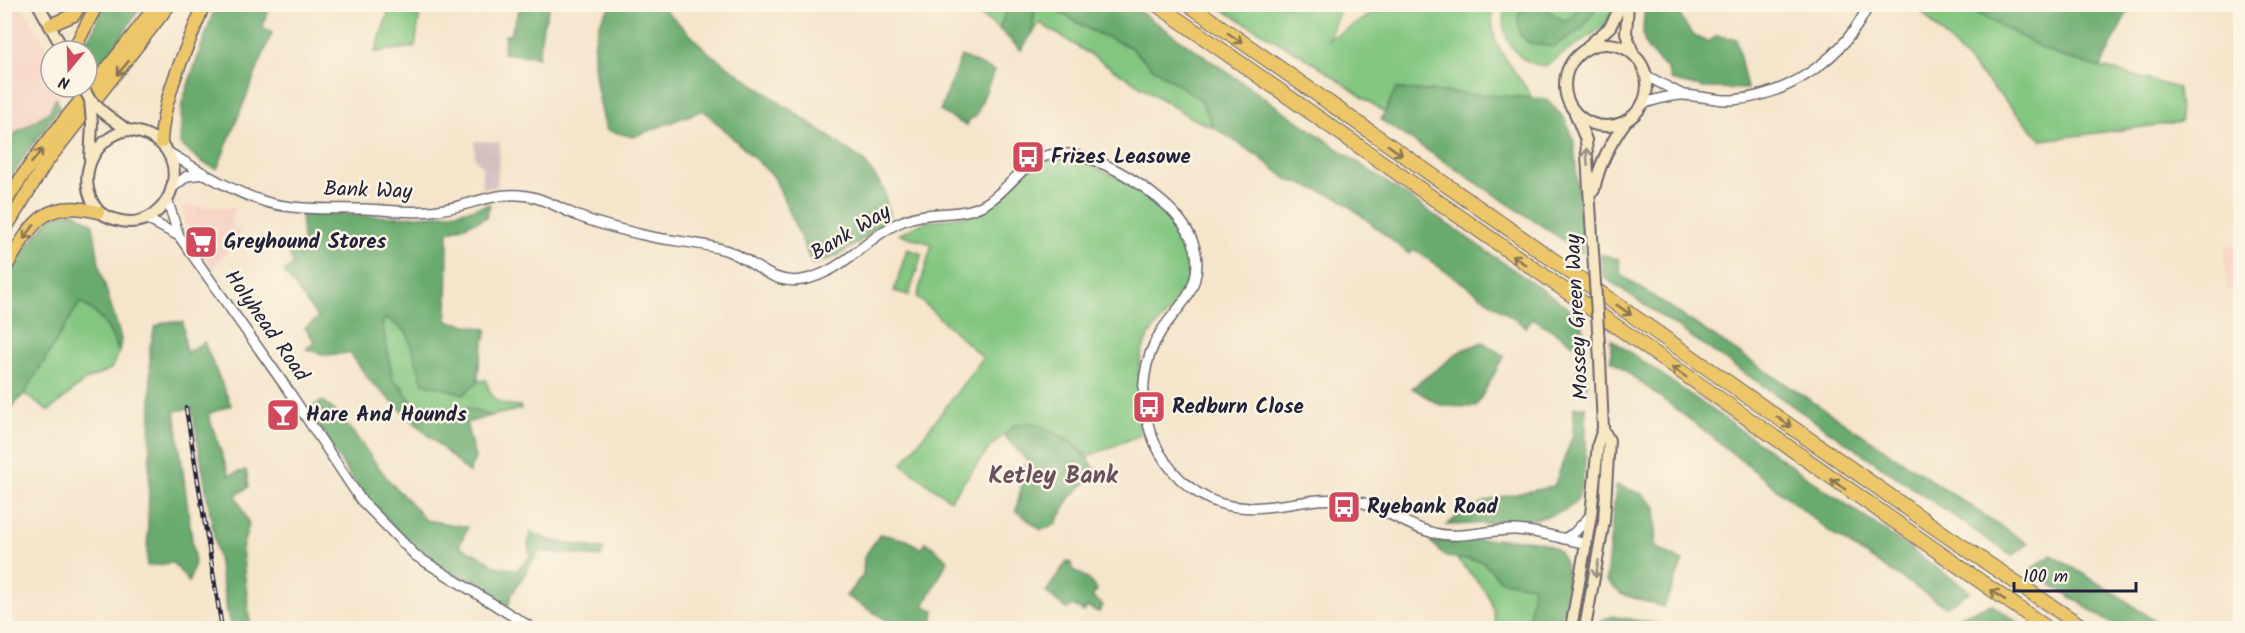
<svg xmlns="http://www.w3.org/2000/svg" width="2245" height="633" font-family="Kalam,sans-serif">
<rect width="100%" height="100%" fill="#fcf5e5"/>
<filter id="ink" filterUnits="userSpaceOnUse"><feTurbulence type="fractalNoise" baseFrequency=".0167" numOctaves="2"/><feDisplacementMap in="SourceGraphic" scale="12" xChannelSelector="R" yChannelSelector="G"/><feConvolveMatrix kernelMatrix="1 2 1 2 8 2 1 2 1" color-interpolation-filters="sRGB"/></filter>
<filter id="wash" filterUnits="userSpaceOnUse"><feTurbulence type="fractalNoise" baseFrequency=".008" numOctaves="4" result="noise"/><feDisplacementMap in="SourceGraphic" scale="24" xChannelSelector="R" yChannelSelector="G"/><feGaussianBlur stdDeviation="1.35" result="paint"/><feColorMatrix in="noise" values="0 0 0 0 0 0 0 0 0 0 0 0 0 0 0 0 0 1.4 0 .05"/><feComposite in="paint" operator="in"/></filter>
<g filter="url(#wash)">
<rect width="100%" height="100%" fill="#f5e5cb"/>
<g fill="#f6d2c3">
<path d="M4 5H21L51 54V87L71 88 56 98 49 112 7 138 4 133Z"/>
<path d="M182 206 236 208 230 222 240 233 213 269 192 241 184 221Z"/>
<path d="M2225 246H2240V307L2237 289 2226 290Z"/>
</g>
<path fill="#d1bfbd" d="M474 141 500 142 497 187 482 188V166L475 158Z"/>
<g fill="#82c680" stroke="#52745e" stroke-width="1.5">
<path d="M1922 4 1961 5 2052 53 2178 88 2181 122 2042 140 1916 6Z"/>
<path d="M391 5H421L415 47 375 52Z"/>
<path d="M982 5H1009L999 29 978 13Z"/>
<path d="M1035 5H1048L1090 30 1130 47 1153 68 1201 100 1213 127 1193 119 1040 23 1032 34Z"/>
<path d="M1214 5H1342L1328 40 1387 5H1493C1487 52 1512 60 1532 98L1396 89 1385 113 1311 61Z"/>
<path d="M1506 5H1618L1603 27 1545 66C1515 64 1497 34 1506 5Z"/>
<path d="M1074 159C1125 177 1215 221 1187 289 1179 308 1156 321 1147 339 1133 367 1140 406 1141 435L1089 456 1062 436 1017 424 991 446 950 500 902 464 983 358 917 297 932 244 899 234 925 222 982 213 1029 169 1051 160Z"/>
<path d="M907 249 922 254 909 295 894 291Z"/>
<path d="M80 302C102 315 110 329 119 352L111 369 84 381 49 411 24 394Z"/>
<path d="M387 317 407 333 423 383 464 394 478 381 486 380C490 400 501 406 520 406L521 409 491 416 467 408 447 421 426 419 415 410 402 386 393 380 382 323Z"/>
<path d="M1456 558 1482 561 1501 581 1534 586 1528 628H1495C1497 596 1476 580 1456 558Z"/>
</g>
<g fill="#69ab6e" stroke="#466654" stroke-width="1.5">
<path d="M216 4 271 5 262 26 272 33 217 169 202 162 180 144 182 103Z"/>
<path d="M102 5H142L96 75 87 58V51L81 48 94 30Z"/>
<path d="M521 5H550L543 26 538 57 503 53 505 35H510Z"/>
<path d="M613 5H656L662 7 709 53 864 161 884 189 889 215C869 236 841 259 812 264L774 177 703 110 633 137 606 130C598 93 580 34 613 5Z"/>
<path d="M1009 5H1035L1032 34 1021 50 999 29Z"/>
<path d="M1048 5H1130L1582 317 1587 387 1578 369 1581 361 1580 348 1533 318 1526 327 1413 249 1409 254 1339 198 1287 179 1258 156 1213 127 1201 100 1153 68 1130 47 1090 30Z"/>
<path d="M1526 5 1546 9 1564 21 1571 18 1580 5H1598L1582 29 1552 47 1529 43 1520 35C1518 22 1515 13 1526 5Z"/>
<path d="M1645 5H1678C1680 21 1691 38 1708 42L1717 36 1736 39 1747 89 1704 88 1670 80 1668 69C1639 46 1642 41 1645 5Z"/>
<path d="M1961 5H2131L2100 68 2052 53Z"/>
<path d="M961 56 994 71 976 116 969 120 966 126 940 111Z"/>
<path d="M1396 89 1546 99 1564 118 1574 142 1583 253 1381 120Z"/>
<path d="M56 98 60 108 26 153 5 188V133L8 138 49 112Z"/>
<path d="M490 204 486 218 448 232 447 321 487 329 479 363 478 381 464 394 423 383 407 333 387 318 382 323 393 380C408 390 411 407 425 419L433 410 448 409V421L467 408 491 416 466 423 475 458 469 473 371 382 350 353 326 355 306 349 315 342 305 328 318 318 284 272 293 265 288 251 303 241 301 212C364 215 429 224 490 204Z"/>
<path d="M73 211 93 224 100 269 121 339 119 352C110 329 102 315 80 302L24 394 5 415V282L21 253 52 217Z"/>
<path d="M1600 254 1619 259 1621 275 2028 544 2012 556 1604 277Z"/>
<path d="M165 322H183L186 353 204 342 231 405 208 414 229 475 246 470 249 487 236 495 249 524 242 549 250 624 255 628H230L192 408 175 411 195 563 189 582 173 563 147 566 151 403 150 347 155 327Z"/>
<path d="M1611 339 1970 591 1946 607 1830 532 1706 432 1611 360Z"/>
<path d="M1483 342 1504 356 1476 407 1442 406 1412 388 1462 350Z"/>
<path d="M323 401C352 423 369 459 394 486 405 498 416 507 425 520L468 527 459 546 490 561 491 565 517 570 530 556 528 544 531 532 549 540 604 549 601 557 539 551 512 594 508 606C474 587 434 569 405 543 364 505 337 455 308 408Z"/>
<path d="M1574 407H1586C1586 429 1588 484 1575 502 1558 525 1476 523 1447 525 1480 495 1512 496 1554 486L1573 435Z"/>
<path d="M1036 423C1060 435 1085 447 1096 472L1070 498 1055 525 1041 530 1016 511 1027 461 1004 435 1016 424Z"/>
<path d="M1616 485 1642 494 1656 507 1655 547 1683 561 1664 607 1621 594 1606 580Z"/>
<path d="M880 534 907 540 922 549 926 542 948 560 924 606 934 610 932 628H900L846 596 863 575 864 557Z"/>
<path d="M1501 539C1516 540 1537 539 1551 546 1577 559 1565 607 1559 628H1528L1533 586 1501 581 1482 561 1446 557 1431 542Z"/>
<path d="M2052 555 2122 598 2164 628H2118L2029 570Z"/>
<path d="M1067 561 1071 563 1072 569 1087 578 1097 590 1092 597 1103 605 1099 612 1087 607 1084 612 1073 605 1067 609 1046 592Z"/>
<path d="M1991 604 2026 628H1967L1959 616Z"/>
<path d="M1612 616 1682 628H1599L1601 621Z"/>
</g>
</g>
<g filter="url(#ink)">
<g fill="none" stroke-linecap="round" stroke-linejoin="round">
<g stroke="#6c666d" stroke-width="12">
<g id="tertiary">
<path d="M1645 75 1681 94"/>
<path d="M1642 104C1655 100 1668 95 1682 95 1699 95 1716 101 1732 100 1789 96 1845 57 1869 4"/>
<path d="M168 152C198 170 232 192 266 202 297 211 333 208 366 209 389 210 415 214 438 210 473 206 501 187 536 198 550 202 564 210 578 216 598 224 618 229 639 234 668 242 699 241 728 251 755 261 771 285 802 280 843 273 867 236 903 221 932 208 965 220 991 200 1020 179 1030 147 1074 155 1103 160 1133 178 1155 196 1188 221 1211 257 1187 297 1179 309 1168 320 1160 333 1127 387 1146 460 1198 493 1247 525 1298 494 1350 500 1381 504 1403 526 1434 533 1461 540 1487 529 1515 530 1539 531 1563 539 1587 544"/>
<path d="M172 188 187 176 205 174"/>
<path d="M167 199 179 236 288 390 361 500 416 556 532 628"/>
<path d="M145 218 179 236"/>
<path d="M1564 539 1574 533 1591 515"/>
</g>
</g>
<g stroke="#6c666d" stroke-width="14">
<g id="secondary">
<path d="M38 4 64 51"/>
<path d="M1628 4 1626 33 1633 53"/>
<circle cx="1606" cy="85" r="41"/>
<path d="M1589 45 1610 27 1622 4"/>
<path d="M104 113 127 130"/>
<path d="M1575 113 1586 140 1593 252"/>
<path d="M127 130C205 139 174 237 117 220 110 218 101 215 97 209 75 179 92 139 127 130Z"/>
<path d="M90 160 92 124"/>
<path d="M1594 190C1599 164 1610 144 1626 121"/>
<path d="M1571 628 1591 515 1598 444 1603 429 1600 360"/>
<path d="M1585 628 1604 521 1609 440 1603 429"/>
</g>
</g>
<g stroke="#6c666d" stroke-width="15">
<g id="trunk">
<path d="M50 25 74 15 80 4"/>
<path d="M73 51 97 4"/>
<path d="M161 142C163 94 187 49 204 4"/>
<path d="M4 205C47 132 109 73 156 4"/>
<path d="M4 231 45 164 170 4"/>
<path d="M4 270C31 227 41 197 98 212"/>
</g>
</g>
<g stroke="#6c666d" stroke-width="16">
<g id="motorway">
<path d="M1156 4 2047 628"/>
<path d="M1188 4 1947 536 2084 628"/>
</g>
</g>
<use href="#tertiary" stroke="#fff" stroke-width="9"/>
<use href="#secondary" stroke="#f7e8c3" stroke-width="10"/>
<use href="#trunk" stroke="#ecc669" stroke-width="12"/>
<use href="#motorway" stroke="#ecc669" stroke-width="14"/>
<g stroke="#22223b" stroke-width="4.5">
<path id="rail" d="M186 408 222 628"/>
</g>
<use href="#rail" stroke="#fcf5e5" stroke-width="2" stroke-dasharray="7" stroke-linecap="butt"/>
<g stroke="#6c666d" stroke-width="14" stroke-linecap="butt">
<g id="secondary-bridge">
<path d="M83 87 90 100 104 113"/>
<path d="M90 100 92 124"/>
<path d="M1593 252 1600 360"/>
</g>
</g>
<use href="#secondary-bridge" stroke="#f7e8c3" stroke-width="10"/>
</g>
<defs><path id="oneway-shaft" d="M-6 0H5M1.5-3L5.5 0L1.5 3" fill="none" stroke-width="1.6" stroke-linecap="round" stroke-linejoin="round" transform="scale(1.5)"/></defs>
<g stroke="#877452">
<use href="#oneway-shaft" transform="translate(1235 38) rotate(35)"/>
<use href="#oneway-shaft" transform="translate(123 68) rotate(129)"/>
<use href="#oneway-shaft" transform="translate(1395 150) rotate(35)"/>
<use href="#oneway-shaft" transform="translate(37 156) rotate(-51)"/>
<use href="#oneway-shaft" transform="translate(29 232) rotate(127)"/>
<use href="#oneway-shaft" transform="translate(1519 260) rotate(-145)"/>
<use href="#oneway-shaft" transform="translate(1624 310) rotate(35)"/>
<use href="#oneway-shaft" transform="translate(1679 372) rotate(-145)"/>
<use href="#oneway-shaft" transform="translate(1784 422) rotate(35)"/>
<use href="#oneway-shaft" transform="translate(1838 484) rotate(-145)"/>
<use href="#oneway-shaft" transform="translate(1998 595) rotate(-145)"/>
</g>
<g stroke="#978f86">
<use href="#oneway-shaft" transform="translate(1587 157) rotate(-95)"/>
<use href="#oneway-shaft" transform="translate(1597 569) rotate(100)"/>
</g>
</g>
<defs>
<g id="bus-square" transform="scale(1.725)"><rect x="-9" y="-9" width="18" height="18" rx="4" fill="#d1495b" stroke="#fcf5e5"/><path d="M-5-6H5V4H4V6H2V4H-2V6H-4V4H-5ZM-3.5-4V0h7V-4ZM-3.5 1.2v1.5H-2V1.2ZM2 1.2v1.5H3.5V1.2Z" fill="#fff"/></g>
<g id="supermarket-square" transform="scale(1.725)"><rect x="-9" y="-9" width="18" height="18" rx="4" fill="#d1495b" stroke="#fcf5e5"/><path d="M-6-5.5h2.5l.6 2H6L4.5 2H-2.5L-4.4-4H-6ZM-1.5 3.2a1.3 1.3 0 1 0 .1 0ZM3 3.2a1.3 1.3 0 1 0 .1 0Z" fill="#fff"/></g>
<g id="bar-square" transform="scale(1.725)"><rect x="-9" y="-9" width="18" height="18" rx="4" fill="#d1495b" stroke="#fcf5e5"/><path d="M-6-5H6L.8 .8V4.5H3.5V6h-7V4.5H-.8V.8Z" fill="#fff"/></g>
</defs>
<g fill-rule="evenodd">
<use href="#bus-square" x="1028" y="157"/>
<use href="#supermarket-square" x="201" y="242"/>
<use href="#bus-square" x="1149" y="407"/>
<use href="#bar-square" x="283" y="415"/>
<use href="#bus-square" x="1344" y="507"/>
</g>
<g text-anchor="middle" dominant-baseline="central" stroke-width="5" stroke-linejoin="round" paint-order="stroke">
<g font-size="21" font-weight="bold" fill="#22223b" stroke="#fcf5e5" text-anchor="start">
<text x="1051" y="157">Frizes Leasowe</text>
<text x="224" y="242">Greyhound Stores</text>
<text x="1172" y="407">Redburn Close</text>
<text x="306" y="415">Hare And Hounds</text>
<text x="1367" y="507">Ryebank Road</text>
</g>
<g font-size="21" fill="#22223b" stroke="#fcf5e5">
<text transform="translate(368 191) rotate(2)">Bank Way</text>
<text transform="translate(851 233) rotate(-31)">Bank Way</text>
<text transform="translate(1578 317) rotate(-93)">Mossey Green Way</text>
<text transform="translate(266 326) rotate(55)">Holyhead Road</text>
</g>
<g font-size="24" font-weight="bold" fill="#68505e" stroke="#fcf5e5">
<text x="1053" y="476">Ketley Bank</text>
</g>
</g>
<rect width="2245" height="633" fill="none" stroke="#fcf5e5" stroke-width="24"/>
<g transform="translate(69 69) rotate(199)"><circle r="28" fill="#fcf5e5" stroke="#a5a1a1" stroke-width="1.5"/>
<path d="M0-4.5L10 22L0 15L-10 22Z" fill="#d1495b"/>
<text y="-9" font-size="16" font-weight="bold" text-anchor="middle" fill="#22223b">N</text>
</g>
<path d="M2014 582v9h122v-9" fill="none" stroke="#22223b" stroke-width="3"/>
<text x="2023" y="582" font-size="18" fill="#22223b" stroke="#fcf5e5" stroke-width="4.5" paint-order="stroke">100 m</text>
</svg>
